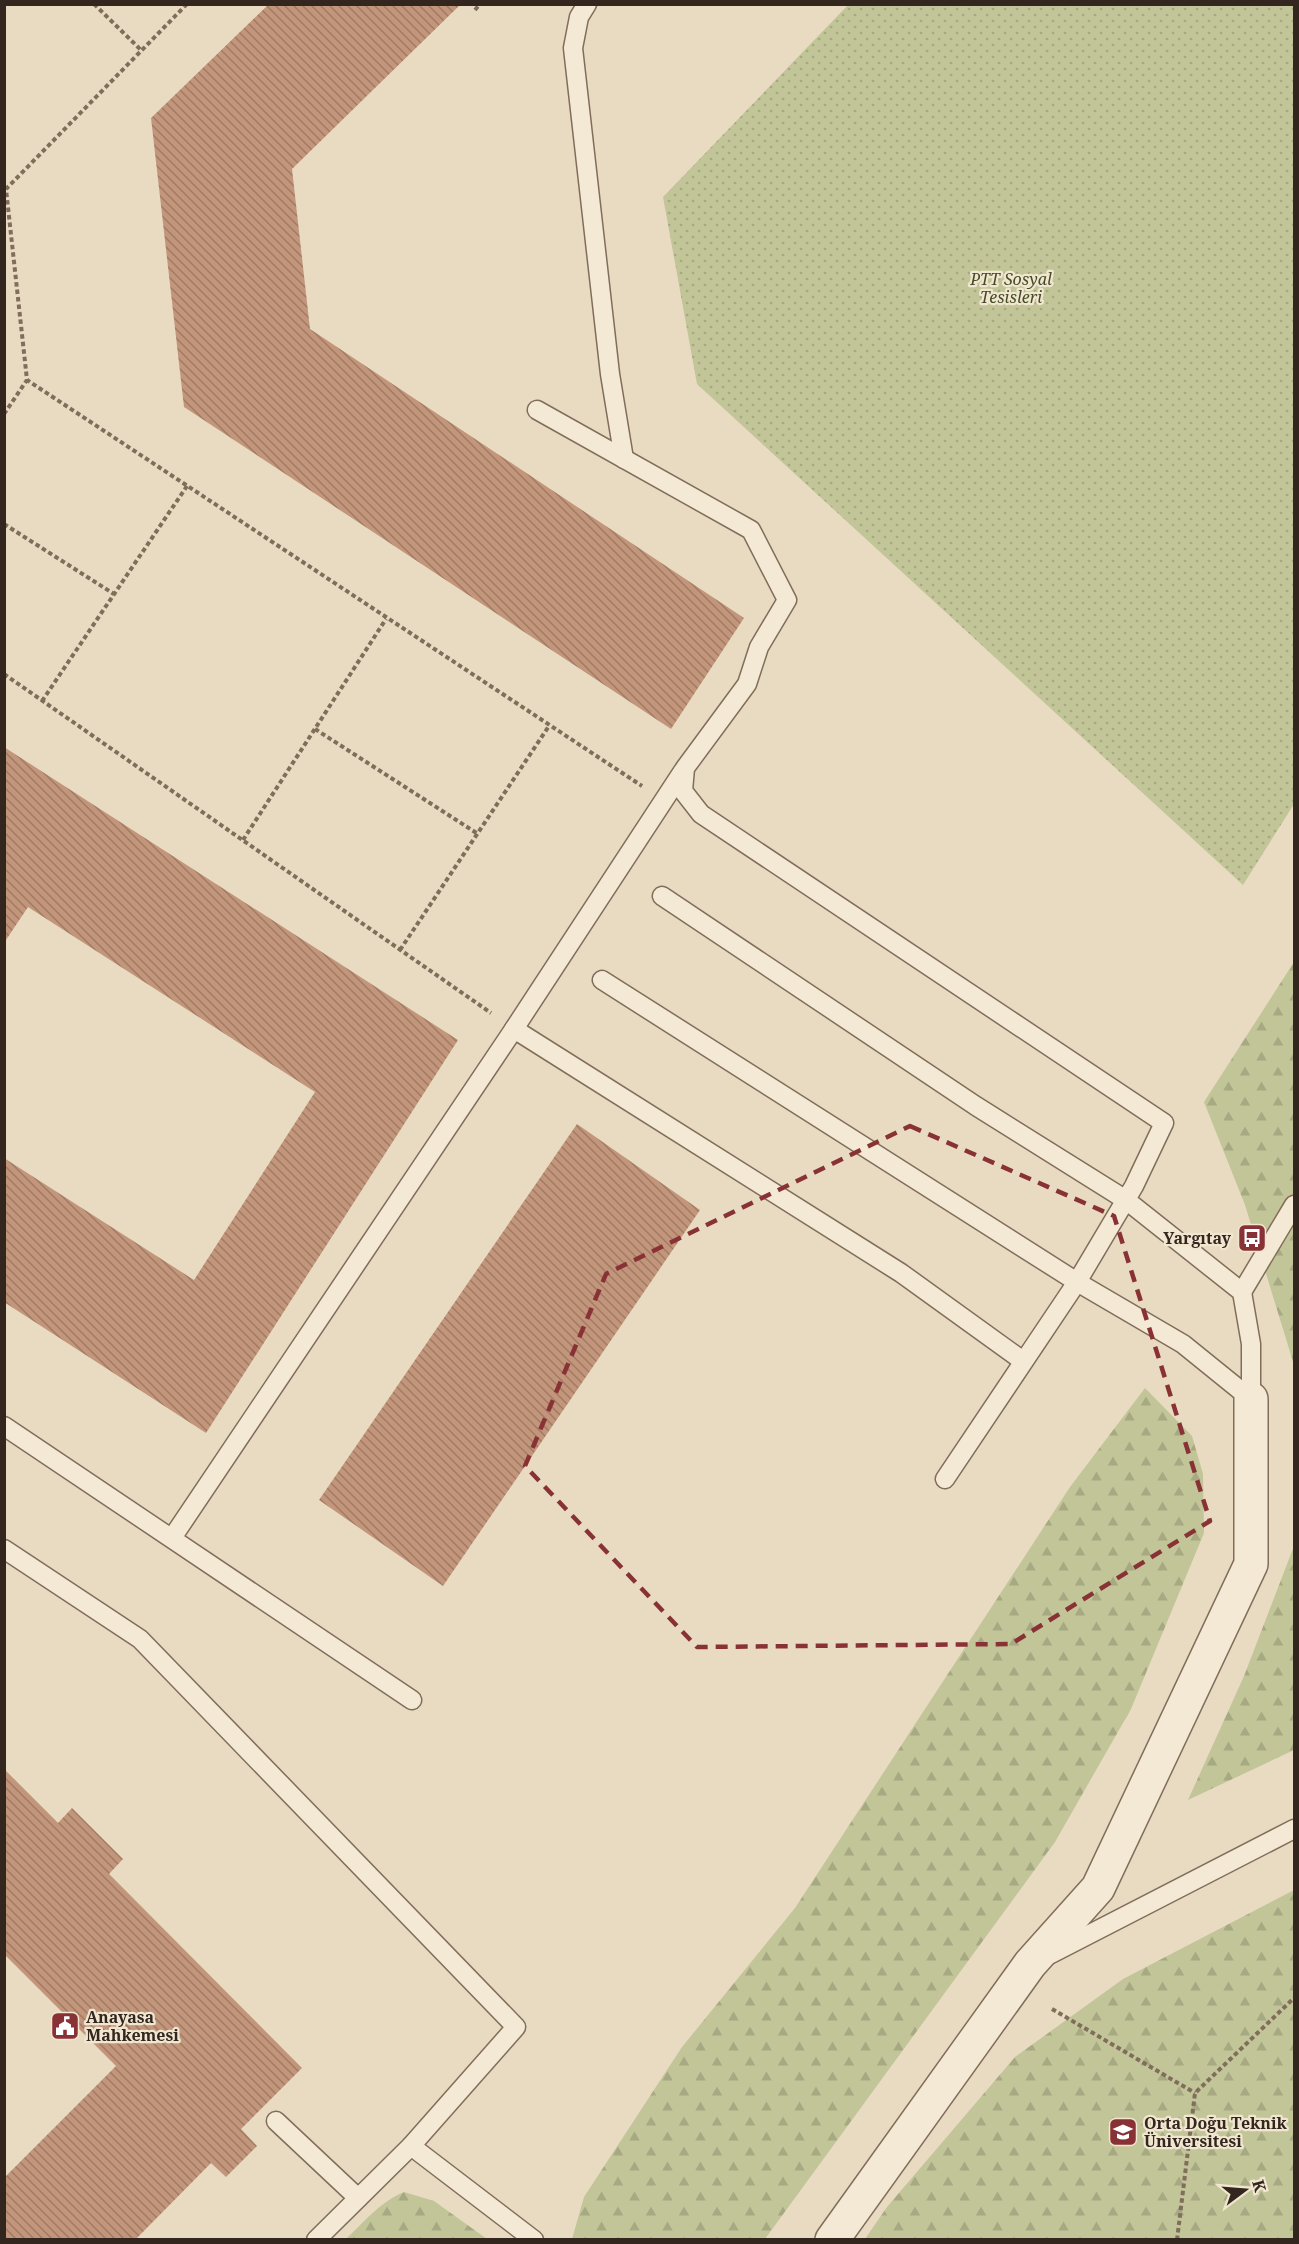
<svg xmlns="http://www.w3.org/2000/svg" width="1299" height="2244" font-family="'Noto Serif',serif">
<defs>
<pattern id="forest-firs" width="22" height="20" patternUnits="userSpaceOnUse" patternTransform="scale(1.5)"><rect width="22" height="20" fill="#c2c597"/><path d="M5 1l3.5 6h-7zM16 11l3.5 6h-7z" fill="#a7a982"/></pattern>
<pattern id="garden-dots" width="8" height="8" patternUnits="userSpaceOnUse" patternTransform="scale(1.5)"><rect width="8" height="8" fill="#c2c597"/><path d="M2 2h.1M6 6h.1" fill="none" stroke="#a7a982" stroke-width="1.8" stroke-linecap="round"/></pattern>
<pattern id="building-back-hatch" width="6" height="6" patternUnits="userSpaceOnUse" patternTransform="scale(1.5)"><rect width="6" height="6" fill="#c3967b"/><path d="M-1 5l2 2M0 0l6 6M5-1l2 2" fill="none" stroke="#9f7a64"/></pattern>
</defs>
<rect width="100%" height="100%" fill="#e8dbc2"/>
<g fill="url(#forest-firs)">
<path d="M1294 962V1365L1245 1205 1204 1102Z"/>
<path d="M1145 1388 1192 1436 1203 1474 1204 1533 1131 1709 1055 1842 765 2239H572L584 2197 682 2047 795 1908 1070 1487Z"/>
<path d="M1294 1546V1750L1188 1800 1244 1676Z"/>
<path d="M1294 1890V2239H865L887 2207 1015 2057 1123 1979Z"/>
<path d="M404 2192 434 2201 487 2239H346C364 2222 380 2202 404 2192Z"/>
</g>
<path fill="url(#garden-dots)" d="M848 5H1294V804L1243 885 697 384 663 197Z"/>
<g fill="url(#building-back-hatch)">
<path d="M269 4H461L292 169 310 329 744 618 671 729 184 407 151 118Z"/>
<path d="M4 747 458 1040 206 1433 4 1302V1158L194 1280 315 1092 28 907 4 943Z"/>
<path d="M577 1124 700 1210 443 1586 319 1500Z"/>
<path d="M4 1769 58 1823 72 1808 123 1859 109 1874 302 2068 241 2129 257 2146 226 2177 211 2163 135 2240H4V2178L116 2066 4 1954Z"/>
</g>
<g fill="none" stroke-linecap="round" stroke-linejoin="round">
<g stroke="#806d5b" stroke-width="21">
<g id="lane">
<path d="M587 4 579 17 573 48 610 374 624 459"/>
<path d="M537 410 751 530 787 600 759 647 747 684 685 768 683 791 701 814 1164 1123 1134 1186 1077 1282 945 1479"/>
<path d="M683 771 514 1029 901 1273 1023 1361"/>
<path d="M662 896 976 1106 1126 1200 1242 1292 1251 1344V1399"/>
<path d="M602 980 1077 1282 1183 1344 1251 1399"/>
<path d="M1242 1292 1294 1205"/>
<path d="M4 1426 412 1700"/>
<path d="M172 1538 514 1029"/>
<path d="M4 1549 140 1639 516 2027 411 2146 534 2240"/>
<path d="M1051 1954 1294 1829"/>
<path d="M276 2121 358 2198"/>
<path d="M316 2240 411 2146"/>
</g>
</g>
<g stroke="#806d5b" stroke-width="36">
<path id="street" d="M832 2240 1030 1964 1098 1888 1251 1564V1399"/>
</g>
<g stroke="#806d5b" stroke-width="4" stroke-dasharray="4.5 3" stroke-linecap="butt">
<path d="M94 4 142 51"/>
<path d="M187 4 6 189 27 380 642 786"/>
<path d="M475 10 480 4"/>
<path d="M4 414 27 380"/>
<path d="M4 524 114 594"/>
<path d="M4 674 491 1013"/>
<path d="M42 701 187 486"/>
<path d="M315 729 478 834"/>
<path d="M243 840 386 619"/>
<path d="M400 950 549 726"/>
<path d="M1052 2009 1195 2093"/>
<path d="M1177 2240 1195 2093 1294 1998"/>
</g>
<use href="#lane" stroke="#f4e9d4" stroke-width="18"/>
<use href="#street" stroke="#f4e9d4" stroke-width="33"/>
</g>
<path fill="none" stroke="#893236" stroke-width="4.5" stroke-dasharray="12 8" stroke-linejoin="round" d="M910 1126 1114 1216 1210 1521 1011 1644 697 1647 525 1466 606 1274Z"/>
<defs>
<g id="bus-square" transform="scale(1.5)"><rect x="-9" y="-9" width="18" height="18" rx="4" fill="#893236" stroke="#f1e6d0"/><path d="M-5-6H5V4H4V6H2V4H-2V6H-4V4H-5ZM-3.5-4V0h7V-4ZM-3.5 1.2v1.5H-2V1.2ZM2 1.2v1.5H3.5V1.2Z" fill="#fff"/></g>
<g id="civic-square" transform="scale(1.5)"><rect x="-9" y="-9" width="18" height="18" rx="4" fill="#893236" stroke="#f1e6d0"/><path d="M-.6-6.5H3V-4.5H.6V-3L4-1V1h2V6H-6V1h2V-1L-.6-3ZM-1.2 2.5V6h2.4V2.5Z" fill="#fff"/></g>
<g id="university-square" transform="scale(1.5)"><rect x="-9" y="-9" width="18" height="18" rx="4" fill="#893236" stroke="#f1e6d0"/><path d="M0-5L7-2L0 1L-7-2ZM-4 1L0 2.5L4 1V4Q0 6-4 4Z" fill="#fff"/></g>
</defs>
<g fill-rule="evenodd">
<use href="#bus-square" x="1252" y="1238"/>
<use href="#civic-square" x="65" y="2026"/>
<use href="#university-square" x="1123" y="2132"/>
</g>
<g text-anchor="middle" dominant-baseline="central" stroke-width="4.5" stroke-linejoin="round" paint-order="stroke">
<g font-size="16" font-style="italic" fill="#444c26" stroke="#f1e6d0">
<text x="1011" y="279">PTT Sosyal<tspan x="1011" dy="18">Tesisleri</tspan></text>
</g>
<g font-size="16" font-weight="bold" fill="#32261e" stroke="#f1e6d0" text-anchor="start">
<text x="1231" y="1238" text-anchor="end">Yargıtay</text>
<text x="86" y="2017">Anayasa<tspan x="86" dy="18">Mahkemesi</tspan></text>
<text x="1144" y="2123">Orta Doğu Teknik<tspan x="1144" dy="18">Üniversitesi</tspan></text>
</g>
</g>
<rect width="1299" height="2244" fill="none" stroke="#32261e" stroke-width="12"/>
<g transform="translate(1245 2190) rotate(74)" stroke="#f1e6d0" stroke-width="4.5" paint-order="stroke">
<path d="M0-4.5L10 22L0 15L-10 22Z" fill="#32261e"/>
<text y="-9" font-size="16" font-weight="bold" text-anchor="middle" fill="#32261e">K</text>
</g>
</svg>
